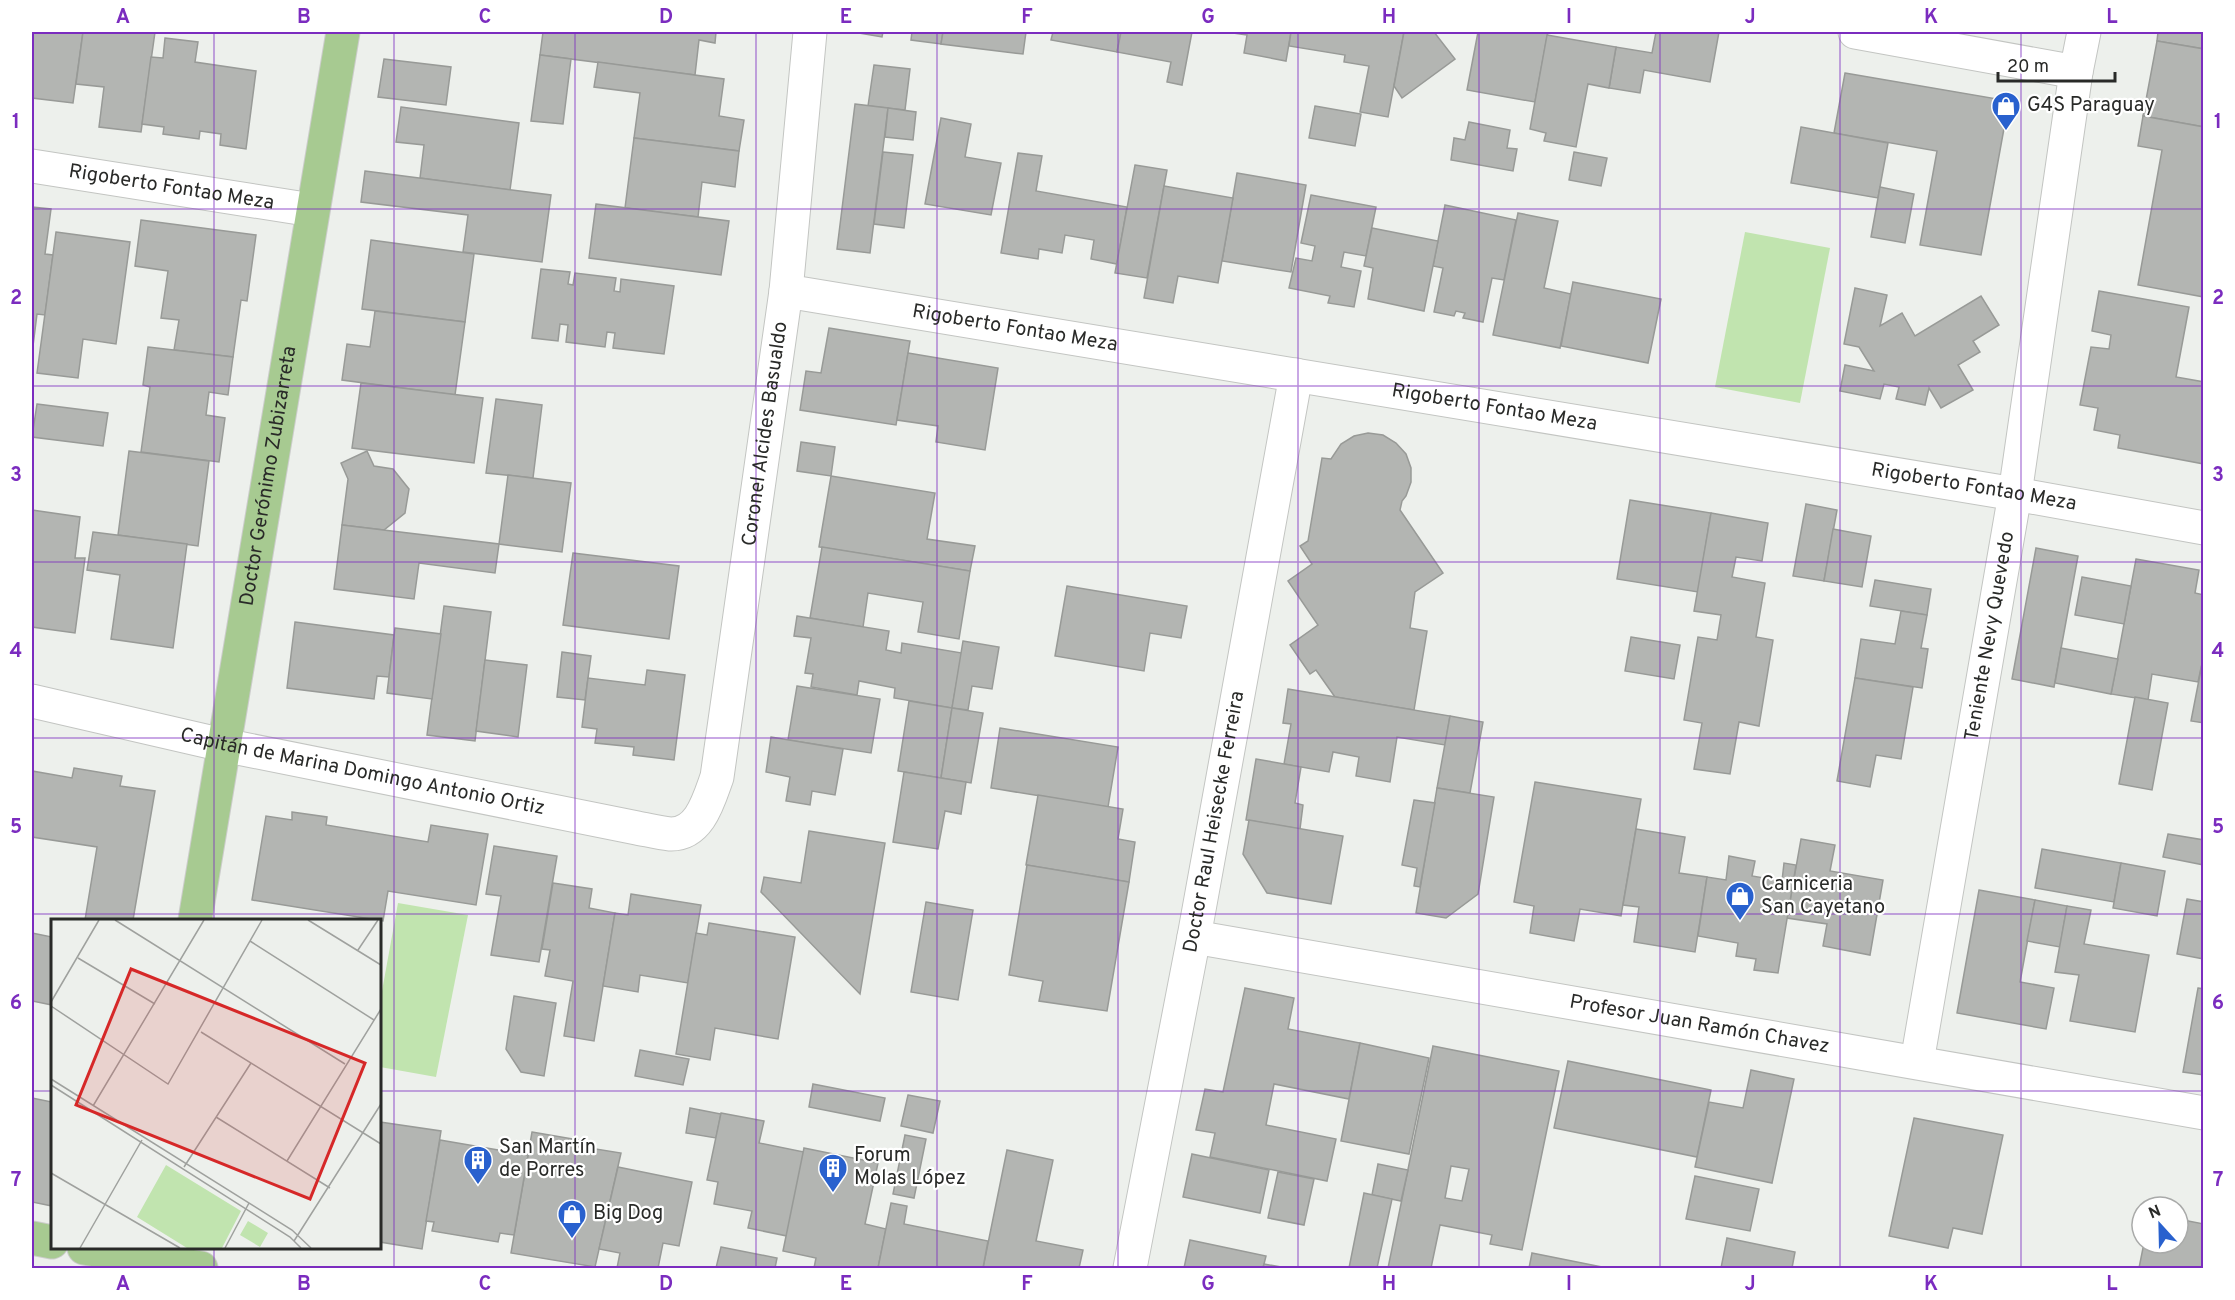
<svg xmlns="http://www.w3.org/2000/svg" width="2235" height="1300" font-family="Overpass,sans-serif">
<rect width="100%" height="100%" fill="#edf0ec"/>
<g fill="#c1e4af">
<path d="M1745 232 1830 248 1800 403 1715 387Z"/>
<path d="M398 903 468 915 436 1077 380 1067V1002Z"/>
</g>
<g fill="#b3b5b2" stroke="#989a97" stroke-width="1.5" fill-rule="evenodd">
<path d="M32 32H83L73 103 32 98Z"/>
<path d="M83 32H155L141 132 99 127 104 87 76 84Z"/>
<path d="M543 32H716L715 43 699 40 695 75 540 55Z"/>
<path d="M853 32H883L882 37Z"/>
<path d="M912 32H943L941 44 911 40Z"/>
<path d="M943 32H1026L1023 54 941 44Z"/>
<path d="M1053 32H1121L1117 52 1051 40Z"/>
<path d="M1121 32H1192L1182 85 1167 82 1171 62 1117 52Z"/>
<path d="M1226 32H1291L1286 61 1244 53 1247 35Z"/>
<path d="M1291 32H1404L1388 117 1360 112 1369 66 1344 62 1345 55 1289 46Z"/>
<path d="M1404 32H1434L1455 59 1402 98 1394 86Z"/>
<path d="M1478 32H1548L1535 102 1467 90Z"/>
<path d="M1656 32H1719L1710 82 1644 70 1640 93 1609 88 1616 47 1652 53Z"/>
<path d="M2158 32H2204V49L2157 41Z"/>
<path d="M1547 35 1616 47 1609 88 1588 84 1576 147 1544 141 1546 133 1530 129Z"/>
<path d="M165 38 198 42 195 62 256 71 246 149 220 145 221 134 200 131 199 139 163 134 164 127 142 124 151 57 163 58Z"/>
<path d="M2157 41 2204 49V127L2143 116Z"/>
<path d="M540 55 571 59 563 124 531 121Z"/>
<path d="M384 59 451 67 446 105 378 97Z"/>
<path d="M598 62 724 79 719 116 744 120 739 151 634 138 640 93 594 87Z"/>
<path d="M874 65 910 69 905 110 868 106Z"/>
<path d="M1845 73 2009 101 1981 255 1920 245 1937 151 1834 133Z"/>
<path d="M855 104 888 108 870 253 837 249Z"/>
<path d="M1315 106 1361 114 1355 146 1309 138Z"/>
<path d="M401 107 519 123 510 190 420 178 424 145 396 142Z"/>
<path d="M888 108 916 112 913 140 885 137Z"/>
<path d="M2143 116 2204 127V297L2138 285 2162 150 2138 146Z"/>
<path d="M941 118 971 124 965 157 1001 163 991 215 925 204Z"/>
<path d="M1469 122 1510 130 1507 148 1517 149 1513 171 1451 160 1454 138 1465 140Z"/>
<path d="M1801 127 1888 143 1878 198 1791 183Z"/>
<path d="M634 138 739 151 735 187 702 182 698 217 625 208Z"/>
<path d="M883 152 913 155 904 228 874 224Z"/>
<path d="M1574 152 1607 158 1601 186 1569 180Z"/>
<path d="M1018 153 1042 156 1036 191 1127 207 1117 264 1091 259 1094 240 1065 235 1062 253 1039 249 1038 259 1001 253Z"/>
<path d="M1135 165 1167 170 1147 278 1115 273Z"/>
<path d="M365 171 551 195 542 262 463 252 468 215 361 202Z"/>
<path d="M1237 173 1306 185 1291 272 1222 261Z"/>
<path d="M1164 186 1233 198 1218 283 1178 276 1173 303 1144 298Z"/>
<path d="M1880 187 1914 194 1905 243 1871 237Z"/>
<path d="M1311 195 1376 207 1366 256 1344 252 1341 267 1361 271 1354 307 1328 303 1330 296 1289 288 1296 258 1312 261 1315 246 1301 243Z"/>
<path d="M596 204 729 221 721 275 589 258Z"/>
<path d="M1445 205 1516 220 1504 280 1492 278 1483 322 1463 318 1465 313 1456 311 1454 316 1434 312 1443 268 1433 266Z"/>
<path d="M32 207 51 209 45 254 53 255 45 315 37 314 32 354Z"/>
<path d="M1518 213 1558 221 1544 288 1571 294 1560 348 1493 335Z"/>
<path d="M141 220 256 235 247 301 241 300 233 357 174 350 179 320 161 318 168 271 135 266Z"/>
<path d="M1372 228 1438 241 1424 311 1368 299 1373 268 1364 266Z"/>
<path d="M56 232 130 242 116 344 83 339 78 378 37 373Z"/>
<path d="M371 240 474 254 465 322 362 309Z"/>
<path d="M541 269 570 272 568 284 573 285 575 273 616 278 614 291 620 292 621 279 674 286 664 354 613 348 615 333 607 332 605 347 566 342 568 325 560 324 558 341 532 338Z"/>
<path d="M1573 282 1661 299 1648 363 1561 346Z"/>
<path d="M1855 288 1887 295 1880 326 1902 313 1915 336 1981 296 1999 325 1973 341 1980 352 1958 365 1973 390 1941 408 1929 388 1925 405 1896 399 1899 387 1884 384 1880 399 1840 391 1845 365 1874 371 1859 347 1844 344Z"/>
<path d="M2099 291 2189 307 2176 377 2204 382V464L2118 448 2120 435 2094 430 2098 408 2080 405 2091 347 2109 349 2111 335 2092 331Z"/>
<path d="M375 311 465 322 455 395 342 380 347 344 370 347Z"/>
<path d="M829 328 910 341 896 425 800 410 806 371 821 373Z"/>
<path d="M148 347 233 357 228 395 209 392 206 415 225 418 219 462 141 452 150 387 143 385Z"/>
<path d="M908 353 998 368 985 450 936 442 938 426 897 420Z"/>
<path d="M361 383 483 398 474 463 352 448Z"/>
<path d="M496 399 542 405 533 478 486 473Z"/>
<path d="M37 404 108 413 103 446 32 437Z"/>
<path d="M1368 433 1383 435 1396 443 1406 454 1411 468V482L1406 496 1402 501 1400 510 1443 573 1415 592 1410 628 1427 631 1414 710 1335 697 1316 670 1310 674 1290 645 1318 625 1288 581 1312 564 1300 546 1308 541 1322 458 1331 459 1341 444 1354 436Z"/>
<path d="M801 442 835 447 831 476 797 471Z"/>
<path d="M129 451 209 461 198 546 118 535Z"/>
<path d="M367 451 374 466 393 469 409 489 405 513 384 530 342 525 348 479 341 463Z"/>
<path d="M508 475 571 483 562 552 499 544Z"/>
<path d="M831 476 935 493 927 539 975 546 970 571 819 547Z"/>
<path d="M1630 500 1711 513 1698 592 1617 579Z"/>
<path d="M1806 504 1837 510 1824 581 1793 576Z"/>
<path d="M32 510 80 517 75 558H85L75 633 32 627Z"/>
<path d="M1711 513 1768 523 1762 561 1736 557 1732 577 1765 583 1756 637 1773 640 1759 726 1739 722 1730 774 1694 769 1702 723 1684 720 1698 637 1717 640 1721 615 1694 611Z"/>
<path d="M342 525 499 544 495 573 419 563 414 599 334 589Z"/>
<path d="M1833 529 1871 536 1862 587 1824 581Z"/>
<path d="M93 532 187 544 173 648 111 639 120 575 87 570Z"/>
<path d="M822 547 970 571 959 639 918 632 923 602 868 593 863 627 810 618Z"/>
<path d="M2036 548 2078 556 2054 687 2012 679Z"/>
<path d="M573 553 679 566 669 639 563 625Z"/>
<path d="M2136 559 2199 570 2195 593 2204 595V654L2198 682 2152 674 2148 700 2111 694Z"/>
<path d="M2082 577 2131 586 2124 624 2075 615Z"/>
<path d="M1875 580 1931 589 1927 615 1870 606Z"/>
<path d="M1067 586 1187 606 1181 638 1150 633 1144 671 1055 656Z"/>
<path d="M444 606 491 612 475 741 427 735Z"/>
<path d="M1901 611 1927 615 1921 648 1928 649 1922 688 1855 678 1861 639 1895 644Z"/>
<path d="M797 616 889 631 886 650 901 653 902 643 962 653 952 708 894 698 895 688 859 681 857 695 811 687 813 674 805 673 811 638 794 636Z"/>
<path d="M295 622 394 635 389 677 377 676 374 699 287 688Z"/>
<path d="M395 628 441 634 432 699 387 693Z"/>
<path d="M1631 637 1680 645 1674 679 1625 671Z"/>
<path d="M963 641 999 647 992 689 972 686 968 710 952 708Z"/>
<path d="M2061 648 2118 659 2111 694 2055 683Z"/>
<path d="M562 652 591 656 585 700 557 697Z"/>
<path d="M2204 654V723L2191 721Z"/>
<path d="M485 660 527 665 518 737 476 731Z"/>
<path d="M647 670 685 675 674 760 633 755 634 747 595 743 597 729 582 727 588 678 645 685Z"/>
<path d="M1855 678 1913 687 1901 759 1876 755 1870 787 1837 781Z"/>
<path d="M797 686 880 699 871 753 788 740Z"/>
<path d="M1288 689 1450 716 1445 745 1397 737 1390 782 1356 776 1359 757 1333 752 1329 772 1284 764 1291 724 1283 723Z"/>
<path d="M2135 697 2168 703 2152 790 2119 784Z"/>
<path d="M909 701 952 708 941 778 898 771Z"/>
<path d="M952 708 983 713 971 783 941 778Z"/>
<path d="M1450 716 1483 722 1470 793 1437 788Z"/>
<path d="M1000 728 1118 747 1108 807 991 788Z"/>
<path d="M771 737 843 749 835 795 812 791 810 805 786 801 790 777 766 772Z"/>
<path d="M1256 759 1301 767 1295 803 1303 805 1300 829 1246 820Z"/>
<path d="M74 768 122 776 120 786 155 791 133 920H85L97 847 32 837V771L72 778Z"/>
<path d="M904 772 966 782 961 814 945 811 938 849 893 842Z"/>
<path d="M1535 782 1641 799 1621 916 1580 909 1574 941 1530 933 1534 906 1514 902Z"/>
<path d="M1437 788 1494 797 1478 894 1446 918 1416 913Z"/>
<path d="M1038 795 1123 809 1118 839 1135 842 1129 882 1026 865Z"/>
<path d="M1414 800 1435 803 1420 887 1414 886 1417 868 1402 865Z"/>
<path d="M292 812 327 817 326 825 428 842 431 825 488 834 476 905 388 891 383 921 252 900 266 816 292 820Z"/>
<path d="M1249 820 1343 836 1331 904 1267 893 1243 854Z"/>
<path d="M1636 829 1685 837 1679 873 1707 877 1695 952 1634 942 1639 907 1623 905Z"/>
<path d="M809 831 885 843 860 994 761 892 764 877 801 883Z"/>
<path d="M2168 834 2204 840V865L2163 857Z"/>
<path d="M1801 839 1835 845 1830 871 1883 880 1870 955 1823 946 1827 924 1787 918Z"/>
<path d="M494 846 557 856 539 962 491 955 501 896 486 894Z"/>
<path d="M2042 849 2121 863 2114 902 2035 888Z"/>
<path d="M1729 856 1755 861 1752 876 1782 881 1784 863 1796 865 1778 973 1754 970 1756 959 1736 956 1738 943 1698 936 1707 877 1726 880Z"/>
<path d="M2121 863 2165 871 2157 916 2113 908Z"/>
<path d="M1027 865 1129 882 1107 1011 1039 1001 1043 981 1009 975Z"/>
<path d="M553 883 592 889 589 908 615 913 594 1041 564 1036 573 981 545 976 550 950 542 949Z"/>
<path d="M1979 890 2035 900 2020 982 2054 988 2046 1029 1957 1013Z"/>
<path d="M631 894 701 905 688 983 640 975 638 992 603 986 615 913 628 915Z"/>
<path d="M2187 899 2204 902V959L2177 954Z"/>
<path d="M2035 900 2067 906 2060 947 2027 941Z"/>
<path d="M926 902 973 910 958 1000 911 992Z"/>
<path d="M2067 906 2091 910 2084 944 2149 955 2135 1032 2070 1021 2079 975 2055 972Z"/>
<path d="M709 923 795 937 778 1039 715 1028 710 1060 676 1054 696 933 707 935Z"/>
<path d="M32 933 52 937V1005L32 1001Z"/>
<path d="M1245 988 1294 998 1288 1029 1360 1043 1349 1099 1274 1084 1266 1125 1336 1139 1327 1181 1210 1157 1215 1133 1196 1130 1205 1089 1223 1092Z"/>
<path d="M2198 988 2204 989V1075L2183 1072Z"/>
<path d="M514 996 556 1003 544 1076 521 1072 506 1049Z"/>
<path d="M1360 1043 1429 1058 1409 1154 1341 1141Z"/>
<path d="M1433 1046 1559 1071 1522 1250 1490 1244 1492 1235 1440 1225 1431 1268H1388ZM1451 1166 1469 1169 1462 1201 1445 1198Z"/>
<path d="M640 1050 689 1059 683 1085 635 1076Z"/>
<path d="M1568 1061 1711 1090 1697 1157 1554 1128Z"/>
<path d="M1751 1070 1794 1079 1772 1183 1695 1167 1709 1102 1743 1108Z"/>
<path d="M813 1084 885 1098 880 1121 809 1107Z"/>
<path d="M908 1095 940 1101 933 1133 901 1126Z"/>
<path d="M32 1098 52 1102V1206L32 1202Z"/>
<path d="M690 1108 721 1114 716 1138 686 1133Z"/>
<path d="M721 1113 764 1121 759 1143 804 1152 787 1236 748 1228 752 1211 714 1204 718 1182 707 1180Z"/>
<path d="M1914 1118 2003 1135 1982 1234 1953 1228 1948 1248 1889 1236Z"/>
<path d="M380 1122 441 1131 422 1249 380 1242Z"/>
<path d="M532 1132 579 1140 577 1146 621 1153 595 1267 511 1253Z"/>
<path d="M905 1135 926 1139 914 1198 893 1194Z"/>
<path d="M440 1140 528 1155 514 1235 500 1233 498 1242 432 1231 434 1222 426 1221Z"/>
<path d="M804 1148 878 1163 865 1224 886 1229 878 1268H814L816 1258 783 1251Z"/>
<path d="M1007 1150 1053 1160 1036 1241 1083 1250 1079 1268H983Z"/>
<path d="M1192 1154 1269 1170 1260 1213 1183 1197Z"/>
<path d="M1378 1164 1408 1170 1401 1201 1372 1195Z"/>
<path d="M618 1167 692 1182 679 1246 663 1243 658 1268H617L620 1253 599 1249Z"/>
<path d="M1278 1172 1314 1179 1304 1225 1268 1218Z"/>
<path d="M1695 1176 1759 1189 1750 1231 1686 1219Z"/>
<path d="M1364 1193 1392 1199 1377 1268H1349Z"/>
<path d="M891 1203 907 1206 904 1224 988 1241 983 1268H878Z"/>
<path d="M2178 1219 2204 1224V1268H2139L2144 1243H2178Z"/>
<path d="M1727 1238 1795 1252 1792 1268H1721Z"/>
<path d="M1190 1240 1266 1256 1263 1268H1184Z"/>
<path d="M721 1247 777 1258 775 1268H716Z"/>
<path d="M1532 1253 1607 1268H1529Z"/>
<path d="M1264 1264 1287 1268H1263Z"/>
</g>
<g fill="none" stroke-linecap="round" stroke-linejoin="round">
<g stroke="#c3c5c2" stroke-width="35">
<g id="minor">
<path d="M1855 32 2076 72"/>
<path id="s1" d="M32 166 312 210"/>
<path id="s2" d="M786 291 2015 494 2204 528"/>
<path id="s3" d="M32 701 223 745 637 828C648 830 659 833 670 834 700 835 709 799 717 777L786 291 810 32"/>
<path id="s4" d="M1194 937 2204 1113"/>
<path id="s5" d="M1917 1062 2015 494 2076 72 2084 32"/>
<path id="s6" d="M1130 1268 1194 937 1296 375"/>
</g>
</g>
<g stroke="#cccccb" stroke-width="35">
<g id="major">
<path id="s7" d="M195 920 343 32"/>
<path d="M32 1238 52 1242"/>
<path d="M84 1248 201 1268"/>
</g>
</g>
<use href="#minor" stroke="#fff" stroke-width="33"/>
<use href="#major" stroke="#a7ca91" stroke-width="33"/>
</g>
<path fill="none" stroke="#7b2cbf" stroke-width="1.5" stroke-opacity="0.55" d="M214 32V920M394 32V1268M575 32V1268M756 32V1268M937 32V1268M1118 32V1268M1298 32V1268M1479 32V1268M1660 32V1268M1840 32V1268M2021 32V1268M32 209H2204M32 386H2204M32 562H2204M32 738H2204M32 914H2204M32 1091H52M380 1091H2204M214 1248V1268"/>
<defs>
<g id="shop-pin" transform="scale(1.5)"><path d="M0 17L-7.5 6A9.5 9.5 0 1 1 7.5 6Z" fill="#2961ce" stroke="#fff"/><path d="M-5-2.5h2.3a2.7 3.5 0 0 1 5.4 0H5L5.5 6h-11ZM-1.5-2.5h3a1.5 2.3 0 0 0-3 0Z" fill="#fff"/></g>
<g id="building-pin" transform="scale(1.5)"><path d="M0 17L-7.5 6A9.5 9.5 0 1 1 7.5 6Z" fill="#2961ce" stroke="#fff"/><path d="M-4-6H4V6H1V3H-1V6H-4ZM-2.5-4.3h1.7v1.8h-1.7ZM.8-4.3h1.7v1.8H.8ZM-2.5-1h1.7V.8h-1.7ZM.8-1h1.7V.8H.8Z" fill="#fff"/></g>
</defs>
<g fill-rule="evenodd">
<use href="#shop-pin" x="2006" y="106"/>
<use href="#shop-pin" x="1740" y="896"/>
<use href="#building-pin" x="478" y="1160"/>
<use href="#building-pin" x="833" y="1168"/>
<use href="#shop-pin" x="572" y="1214"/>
</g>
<g text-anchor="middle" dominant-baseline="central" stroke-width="4.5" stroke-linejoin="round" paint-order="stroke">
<g font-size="20" fill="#292a28" stroke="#fff" text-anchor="start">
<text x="2027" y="106">G4S Paraguay</text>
<text x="1761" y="885">Carniceria<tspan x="1761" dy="23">San Cayetano</tspan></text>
<text x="499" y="1148">San Martín<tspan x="499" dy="23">de Porres</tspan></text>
<text x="854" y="1156">Forum<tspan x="854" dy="23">Molas López</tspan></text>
<text x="593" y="1214">Big Dog</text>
</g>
<g font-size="20" fill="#292a28" stroke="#fff">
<text stroke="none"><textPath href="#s1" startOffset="141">Rigoberto Fontao Meza</textPath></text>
<text stroke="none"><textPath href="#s2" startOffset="232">Rigoberto Fontao Meza</textPath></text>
<text stroke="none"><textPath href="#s2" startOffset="718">Rigoberto Fontao Meza</textPath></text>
<text stroke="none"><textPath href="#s3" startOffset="1078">Coronel Alcides Basualdo</textPath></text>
<text stroke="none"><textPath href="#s7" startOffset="450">Doctor Gerónimo Zubizarreta</textPath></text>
<text stroke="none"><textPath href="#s2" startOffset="1204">Rigoberto Fontao Meza</textPath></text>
<text stroke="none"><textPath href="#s5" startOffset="432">Teniente Nevy Quevedo</textPath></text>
<text stroke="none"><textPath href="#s3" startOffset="338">Capitán de Marina Domingo Antonio Ortiz</textPath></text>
<text stroke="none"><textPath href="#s6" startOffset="454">Doctor Raul Heisecke Ferreira</textPath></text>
<text stroke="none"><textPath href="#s4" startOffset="513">Profesor Juan Ramón Chavez</textPath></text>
</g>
</g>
<g transform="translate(51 919)">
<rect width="330" height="330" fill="#edf0ec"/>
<path d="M115 246 190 292 171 329H136L86 298ZM197 302 217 314 209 328 189 316Z" fill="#c1e4af"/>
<path fill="none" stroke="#9fa19e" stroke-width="1.5" d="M64 1 294 145M257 1 330 46M199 22 323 101M307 31 327 1M27 39 104 85M0 83 48 1M0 87 117 165 211 1M150 113 330 225M0 160 241 311 260 329M0 166 239 318 250 329M42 187 153 1M165 198 279 269M236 242 330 90M133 248 200 144M0 254 129 329M243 322 330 185M29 329 91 221M174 329 198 284"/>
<path fill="#d62828" fill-opacity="0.15" stroke="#d62828" stroke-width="3" d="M80 50 314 144 259 280 25 186Z"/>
<rect width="330" height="330" fill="none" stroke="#292a28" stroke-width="3"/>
</g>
<rect width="2235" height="1300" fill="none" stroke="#ffffff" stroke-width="66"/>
<g transform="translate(2160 1225) rotate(338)"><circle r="28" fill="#ffffff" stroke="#a9aaa9" stroke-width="1.5"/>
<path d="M0-4.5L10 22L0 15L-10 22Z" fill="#2961ce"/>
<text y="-9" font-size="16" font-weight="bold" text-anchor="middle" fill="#292a28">N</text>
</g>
<path d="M1998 72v9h117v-9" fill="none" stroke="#292a28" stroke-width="3"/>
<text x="2007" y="72" font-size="18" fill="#292a28" stroke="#ffffff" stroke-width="4.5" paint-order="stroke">20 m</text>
<rect x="33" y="33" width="2169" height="1234" fill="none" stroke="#7b2cbf" stroke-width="2"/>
<g font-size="20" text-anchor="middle" font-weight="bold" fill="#7b2cbf">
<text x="123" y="23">A</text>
<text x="304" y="23">B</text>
<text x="485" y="23">C</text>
<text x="666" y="23">D</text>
<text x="846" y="23">E</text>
<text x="1027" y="23">F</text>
<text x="1208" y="23">G</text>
<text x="1389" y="23">H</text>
<text x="1569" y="23">I</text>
<text x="1750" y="23">J</text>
<text x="1931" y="23">K</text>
<text x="2112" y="23">L</text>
<text x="16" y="128">1</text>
<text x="2218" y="128">1</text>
<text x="16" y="304">2</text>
<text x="2218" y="304">2</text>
<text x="16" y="481">3</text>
<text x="2218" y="481">3</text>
<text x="16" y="657">4</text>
<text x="2218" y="657">4</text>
<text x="16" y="833">5</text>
<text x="2218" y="833">5</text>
<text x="16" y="1009">6</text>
<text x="2218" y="1009">6</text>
<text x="16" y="1186">7</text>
<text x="2218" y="1186">7</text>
<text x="123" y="1290">A</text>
<text x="304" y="1290">B</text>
<text x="485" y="1290">C</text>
<text x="666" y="1290">D</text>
<text x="846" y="1290">E</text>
<text x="1027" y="1290">F</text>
<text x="1208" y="1290">G</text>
<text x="1389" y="1290">H</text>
<text x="1569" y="1290">I</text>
<text x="1750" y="1290">J</text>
<text x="1931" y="1290">K</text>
<text x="2112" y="1290">L</text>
</g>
</svg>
